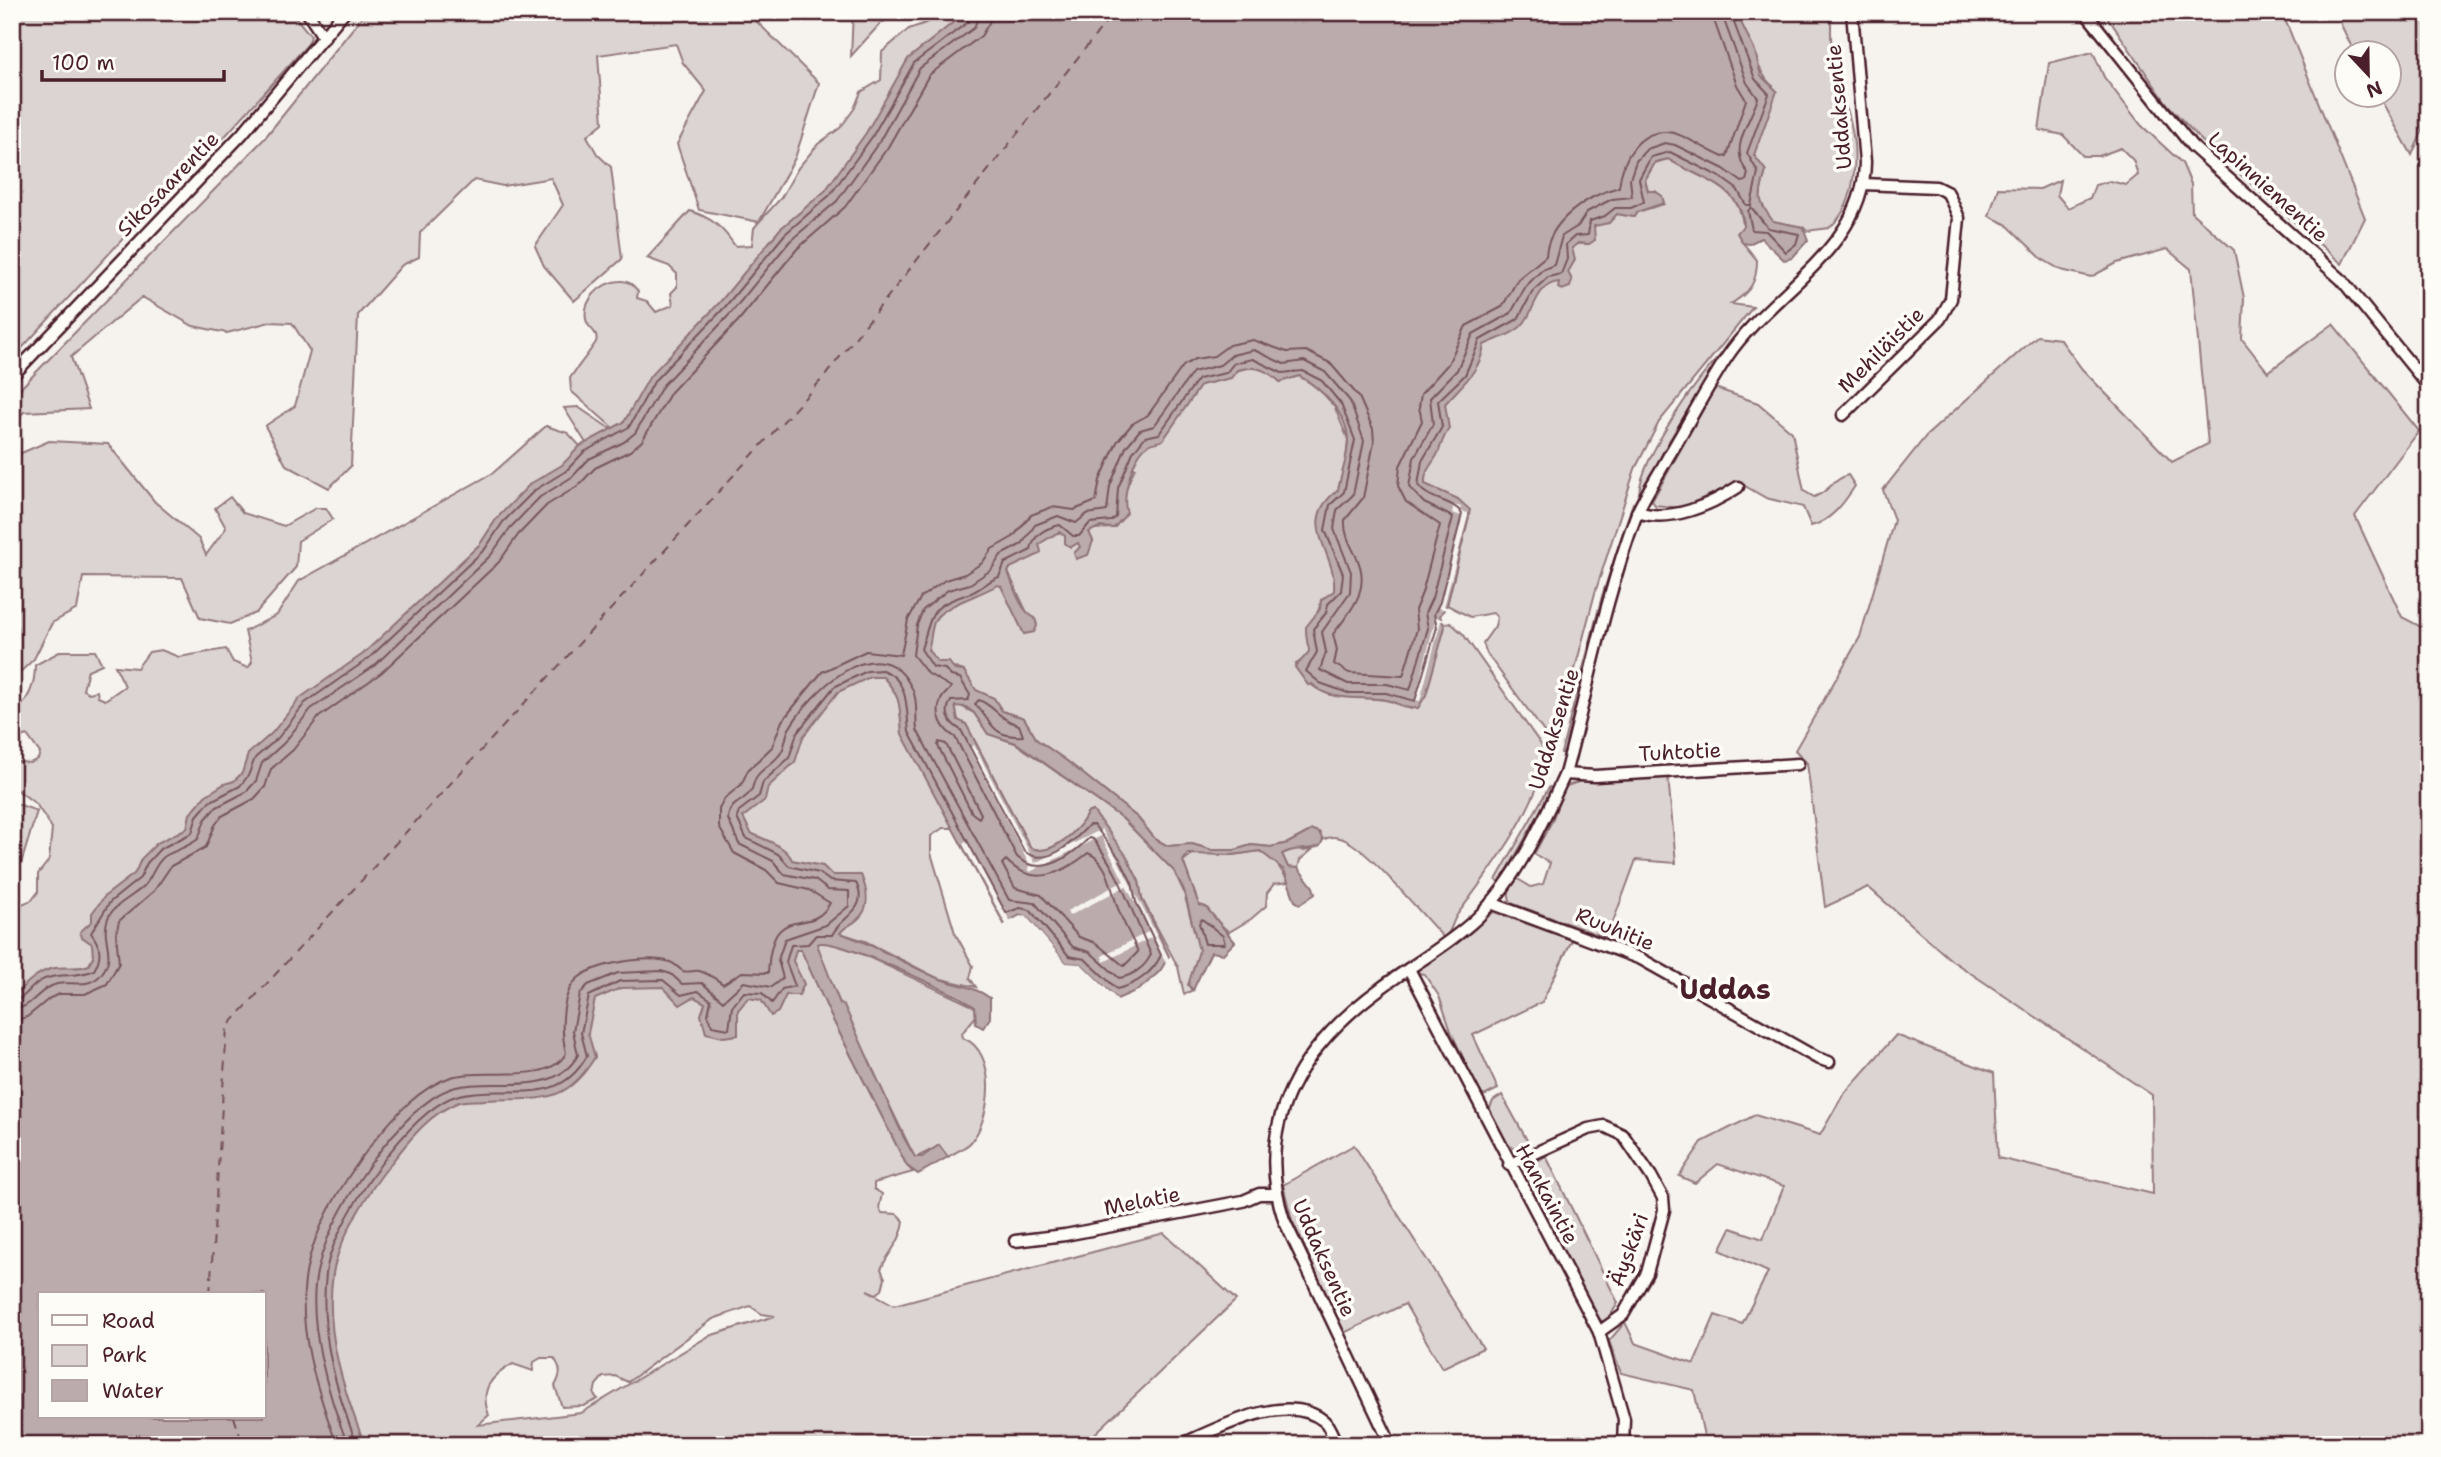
<svg xmlns="http://www.w3.org/2000/svg" width="2441" height="1457" font-family="'Shantell Sans',sans-serif">
<rect width="100%" height="100%" fill="#f6f3ef"/>
<filter id="ink" filterUnits="userSpaceOnUse"><feTurbulence type="fractalNoise" baseFrequency=".0143" numOctaves="2"/><feDisplacementMap in="SourceGraphic" scale="14" xChannelSelector="R" yChannelSelector="G"/><feConvolveMatrix kernelMatrix="1 2 1 2 8 2 1 2 1" color-interpolation-filters="sRGB"/></filter>
<g filter="url(#ink)">
<g fill="#dcd4d2" stroke="#937a7e" stroke-width="2" fill-rule="evenodd">
<path d="M12 12H291L311 36 308 44 219 143 212 142 12 359Z"/>
<path d="M366 12H747L819 83 795 158 759 222 781 198 798 168 818 144 840 128 854 109 861 92 881 80 882 52 909 29 929 22 938 12H1330L558 1009 796 930 830 1014 907 1166 913 1172 874 1183V1189L882 1194 879 1208 882 1213 897 1214 904 1221C902 1241 889 1251 881 1269L885 1278 882 1290 876 1294 867 1290 894 1305 1164 1233 1236 1300 1083 1445H343L320 1268 40 1294V1417L12 1445V908L32 900 38 892V874L49 860 52 828 36 804 12 786V761L30 763 38 759 40 753 27 735 21 737 14 714C29 699 35 686 35 665L61 651H95L102 664 88 670 83 690 89 693 97 691 98 697 105 700 125 686 115 666 137 668 149 652 161 650 179 657 226 649 233 662 248 668 252 662 245 631 277 615 299 581 493 473 546 426 568 433 580 446 586 443 564 408 578 407 609 428 612 427 571 391 570 378C576 369 592 349 596 342 599 333 590 329 587 323 580 302 601 281 620 281 628 280 633 285 638 291L637 298 647 301 656 312 673 305 671 293 677 287V274L669 266 647 258 690 211C711 217 723 228 735 246L752 245 754 228 759 222 699 210 677 144 706 91 683 63 676 44 598 55 603 123 587 136 597 154 611 167 622 259 574 301 544 266 535 246 563 205 551 178 503 186 474 180 420 233 419 257 402 265 358 315 351 466 329 488 286 465 265 426 295 406 310 351 292 323 270 322 227 333 193 326 142 297 71 357 89 409 24 412 12 423V397L263 140ZM750 1306 762 1314 775 1316 709 1336 581 1413 478 1425 489 1415C479 1390 491 1376 513 1364L533 1371 534 1362 541 1358H554C562 1369 561 1375 555 1386L562 1407 584 1406 598 1399 594 1395 596 1385 603 1377 615 1376 628 1382 713 1319Z"/>
<path d="M853 12H899L880 24 851 56Z"/>
<path d="M1736 12H1822L1831 23C1831 45 1831 67 1837 87 1839 96 1845 103 1848 112 1858 147 1860 203 1829 228L1807 231 1803 227 1772 221C1756 199 1759 197 1766 171L1753 155 1773 86C1759 78 1746 31 1736 12Z"/>
<path d="M2104 12H2282L2365 218 2342 264 2200 139 2168 105Z"/>
<path d="M2335 12H2429V116L2412 155 2378 95 2388 94V52H2354Z"/>
<path d="M2093 52 2104 77 2141 125 2182 163 2191 184 2192 213 2234 250 2244 298 2242 339 2268 372 2333 324 2419 431 2355 516 2402 617 2429 631V1445H1706L1694 1390 1621 1373 1609 1341 1625 1322 1635 1343 1694 1364 1715 1315 1742 1324 1768 1272 1720 1250 1731 1228 1763 1239 1784 1186 1718 1164 1695 1183 1679 1176 1702 1142 1755 1115 1820 1135 1843 1095 1896 1035 1994 1073 1998 1158 2153 1194 2152 1095 1951 960 1868 887 1825 907 1807 763 1795 750 1860 637 1894 520 1883 490 1926 436 2037 336 2060 339 2082 369 2172 462 2208 444 2191 269 2167 249 2117 263 2091 277 2061 270 2042 259 2006 224 1989 216 1998 188 2040 189 2060 180 2057 195 2068 208 2090 198 2095 185 2110 181 2126 185 2138 175 2133 160 2121 148 2099 156H2083L2063 135 2039 130 2049 63Z"/>
<path d="M1668 159C1708 185 1748 184 1743 243L1757 260C1757 283 1750 292 1731 304L1753 307 1659 422 1635 469 1595 593 1556 741 1550 740 1487 654 1483 643 1495 626 1497 617 1493 613 1470 617 1447 605 1469 517 1458 499 1424 484 1275 240 1589 244 1594 226 1617 214 1633 217 1637 212 1664 204 1662 196 1655 191 1648 192 1645 180 1655 163Z"/>
<path d="M1727 349 1669 441 1642 494 1639 493C1642 457 1699 373 1727 349Z"/>
<path d="M1252 366 1271 373 1280 381 1299 376 1318 386 1335 408 1348 439 1334 591 1321 600C1319 621 1301 626 1311 651L1307 658 1296 664C1311 702 1350 695 1385 700 1393 701 1403 707 1411 709L1444 624 1450 622 1463 634 1549 756C1527 823 1498 860 1457 915 1451 924 1452 932 1444 938 1420 913 1376 858 1349 842 1341 837 1331 835 1323 840L1319 832 1312 830 1288 843 1271 847 1251 845 1235 850H1212L1192 844 1168 846 1155 839 1138 818 1067 761 1037 740 1024 718 1002 711 994 699 976 691 964 671 938 662 928 650H923L927 603 967 562 1001 586 1037 626 1035 619 1028 615 1008 572 1038 520 1078 542 1080 547 1093 541 1089 533 1093 529 1114 528 1126 513C1121 496 1128 483 1135 468L1051 431Z"/>
<path d="M1715 388 1758 403 1792 432 1804 491 1814 497C1829 492 1833 479 1848 475L1855 486C1844 503 1831 521 1811 526L1803 507 1766 498 1738 482 1681 508 1655 505 1652 501Z"/>
<path d="M49 441 108 444 155 502 199 539 206 555 226 528 215 508 230 497 243 513 284 526 316 508H326L333 519 298 541 296 567 256 613 230 624 200 618 182 578 83 577 77 609 52 623 34 659 12 680V457Z"/>
<path d="M1633 503 1637 504 1565 754 1561 753 1602 596Z"/>
<path d="M859 671 895 679 954 828H943L931 836V853L955 933 973 966 970 978 976 987 937 978 865 941 840 933 739 821 790 739Z"/>
<path d="M959 705 974 713 988 734 1015 743 1122 818 1174 871 1183 890 1200 951 1190 988 1193 990 1184 994 1178 967 1142 899 1139 881 1093 811 1087 813C1081 830 1048 859 1030 847L966 724 958 721 955 706Z"/>
<path d="M1668 776 1676 863 1636 860 1607 938 1511 903C1506 893 1510 885 1516 878L1531 887 1543 884 1550 863 1534 854 1552 821 1564 787 1581 781Z"/>
<path d="M1549 787 1553 789 1500 883 1496 880Z"/>
<path d="M12 802 37 811 17 877 12 879Z"/>
<path d="M1297 848 1304 851 1313 849 1300 860 1298 868H1288L1282 854Z"/>
<path d="M1259 851 1275 861 1289 882 1274 884 1267 893 1266 906 1251 919 1229 932 1212 917 1206 907 1199 905 1183 861 1194 853 1233 855Z"/>
<path d="M1494 912 1572 940 1542 1002 1473 1035 1498 1089 1484 1096 1480 1094 1452 1034 1439 996 1424 974 1418 973 1417 970Z"/>
<path d="M825 941 849 948 975 1007 977 1015 962 1033 963 1038C998 1051 992 1118 971 1142 966 1148 955 1152 948 1157L939 1146 915 1158 826 974 817 944Z"/>
<path d="M1502 1095 1533 1151C1504 1154 1499 1132 1489 1110L1493 1101Z"/>
<path d="M1354 1145 1483 1348 1442 1368 1405 1304 1344 1333 1292 1220 1283 1185Z"/>
<path d="M1546 1156 1618 1303 1606 1323 1598 1319 1526 1183 1527 1167Z"/>
</g>
<path fill="#bbabac" stroke="#8e7378" stroke-width="2" fill-rule="evenodd" d="M966 12H1736L1755 51 1761 76 1777 91 1754 155 1766 171C1759 197 1756 199 1773 221L1803 227 1808 240 1792 258 1784 260 1761 238 1749 244 1743 243 1737 233 1744 225C1740 184 1697 178 1668 159L1655 162 1645 180 1648 191H1655L1662 196 1664 203 1637 212 1634 217 1617 214 1609 223 1594 226 1595 240 1589 244 1578 243 1572 248 1575 260 1568 272 1572 280 1570 287 1562 290 1558 288 1559 282C1536 284 1535 310 1524 323 1516 334 1496 339 1484 345 1480 372 1462 384 1445 404L1449 429C1443 437 1442 442 1439 451 1434 464 1424 468 1425 484L1458 499 1470 510 1447 605 1440 616 1445 627 1426 695 1418 708C1405 710 1397 702 1386 700 1365 696 1329 703 1312 684L1308 685 1295 667C1318 642 1306 660 1306 627L1320 609 1321 600 1334 591C1338 553 1294 523 1338 490 1341 474 1348 457 1348 441 1348 414 1321 388 1299 376L1280 382C1266 369 1255 365 1237 370L1231 378 1201 385 1163 440C1158 443 1152 442 1148 445 1133 455 1121 497 1127 513L1114 528 1099 527 1089 532 1093 541 1088 555 1076 559 1074 553 1080 547 1078 543 1071 547 1065 544V536L1059 532 1039 544 1041 552 1038 555 1010 568 1008 572C1014 587 1020 611 1035 618L1037 626 1034 632 1024 634 1001 586 997 585C981 595 948 604 937 617 930 625 932 640 928 650L938 662H949L955 670 964 671 976 690 994 698 1002 711 1024 718 1037 740 1067 761 1138 818 1155 839 1168 846 1192 844 1212 850H1235L1251 845 1271 847 1288 843 1312 830 1319 832 1323 840 1320 846C1305 852 1295 846 1282 854L1288 867 1298 868 1313 887 1315 894 1300 904 1295 901 1284 870 1260 851 1233 855 1188 854 1183 861 1199 905 1206 907 1235 942 1223 954 1211 952 1193 990 1188 985 1199 951 1184 890 1174 871 1122 818 1016 743 988 734 974 713 966 707 955 706 958 720 966 724 1030 847C1049 859 1081 830 1087 813L1093 811 1126 855 1139 881 1142 899 1169 956 1160 971 1140 989 1117 999 1081 964 1066 963 1026 916 1020 915 1004 924 902 734C899 707 903 699 883 677H870L838 692 803 737 795 762 768 787 765 800 743 817 751 833C764 840 786 845 792 860L823 866 832 875H861C867 889 871 908 858 919 852 925 845 926 840 933 874 944 903 963 935 977 954 985 973 985 990 998V1018L983 1028 976 1024 975 1007 959 997C937 987 832 935 817 944L840 1004 844 1005 904 1138 915 1157H922L939 1145 948 1157 918 1174 907 1166 830 1014 801 950H796L793 961 804 984 799 995H786L778 1012 771 1016 761 1000 748 998 738 1010V1035L723 1037 706 1033 701 1015 705 1003 694 997 680 1005 663 987 621 988 595 999 588 1033 595 1057C564 1108 538 1097 485 1100 477 1101 466 1100 459 1102 430 1113 410 1139 392 1162 370 1189 338 1239 333 1274 324 1331 344 1392 365 1445H12V997C25 985 37 971 55 968 68 966 77 970 89 965L93 957 92 944 82 937 80 932 92 921V913L105 896 135 873 141 859 157 843 187 828 190 814 205 796 224 784 234 781 242 773 248 754 272 733 300 698 363 654 480 544 497 518 530 484 562 465 580 446 624 422 650 376 720 302 780 229 825 191 866 133 908 59ZM40 1294H264V1417H40Z"/>
<g fill="#f6f3ef">
<path d="M1454 505 1461 507 1460 511 1468 513V516L1444 606 1449 608 1447 610 1438 608 1462 516 1452 513Z"/>
<path d="M1436 617 1447 621H1441L1420 701 1415 700Z"/>
<path d="M974 745 1035 863 1102 829 1170 961 1166 963 1152 937 1104 962 1102 956 1150 931 1126 886 1069 916 1067 911 1124 881 1101 836 1030 872 1028 867 1030 866 969 748Z"/>
<path d="M967 841 1010 921 1026 916 1066 963 1081 964 1119 1001H1115L1079 968 1064 966 1024 919 1007 926 963 844Z"/>
</g>
<g fill="none" stroke-linecap="round" stroke-linejoin="round">
<g stroke="#77575f" stroke-width="2">
<path d="M1751 207 1768 228 1799 234 1796 244 1786 252 1766 231 1752 230 1748 211Z"/>
<path d="M979 700C996 707 998 719 1019 725L1023 736C991 738 992 721 975 704Z"/>
<path d="M939 742 946 744 981 814 979 818 972 813 938 746Z"/>
<path d="M1088 853C1110 862 1111 892 1119 911 1124 925 1132 938 1138 952L1124 966 1096 943 1079 937 1041 895 1015 888 1002 864 1006 860C1033 888 1062 874 1088 853Z"/>
<path d="M1202 919 1223 936 1225 944H1205L1199 923Z"/>
<path d="M12 1001C24 1000 29 988 39 982 57 971 76 979 94 970 103 955 100 945 91 933L110 902 140 878 147 863 160 849 192 833 197 816 209 802 240 786 248 776 255 758 278 738 305 703 368 659 485 549 503 522 535 490 566 471 584 452 629 427 655 380 725 307 785 234 830 195 872 137 914 63 968 22 971 12"/>
<path d="M12 1010C31 1009 39 988 57 984 72 981 91 989 102 973 117 954 100 939 108 918 113 905 134 896 144 886 153 877 154 864 165 856 176 850 188 847 198 839L205 820 215 808 246 792 256 781 262 763 284 743 311 709 374 666 491 555 510 528 540 497 572 477 589 459 624 442 635 433 663 385 731 313 790 241 837 201 879 142 920 68 974 28 980 12"/>
<path d="M12 1021 27 1017 50 998 60 994H85L107 984 119 963 116 934 119 921 154 891 171 866 206 847 215 825 222 816 254 799 265 787 271 769 293 750 319 717 381 673 499 562 518 535 547 505 578 486 595 468 630 451 642 441 671 392 739 320 797 249 845 207 888 147 929 75 981 36 989 23 991 12"/>
<path d="M337 1445C317 1390 295 1326 307 1268 316 1223 347 1176 374 1141 394 1116 420 1087 451 1077 483 1067 549 1086 566 1053 561 1033 560 997 576 980 593 963 648 955 670 962 676 964 678 968 683 971 688 973 694 970 699 971 708 973 716 979 723 984L742 972 768 973C772 896 809 941 830 903L809 890 779 883 766 870 734 853 719 827V809L725 798 741 785 748 770 772 747 782 721 822 672 866 651 901 655 908 620 921 597 945 580 965 574 982 563 992 549 1013 537 1031 515 1052 507 1074 510 1096 501 1100 480 1117 442 1132 424 1148 415 1183 366 1195 359 1214 356 1229 345 1253 340 1287 352 1306 351 1330 363 1359 397 1373 429 1374 442 1363 498 1345 520C1344 534 1350 544 1356 556 1372 588 1352 610 1333 634L1337 650 1334 664 1349 673 1403 676 1417 629 1415 610 1422 593 1440 525 1406 502 1398 486 1400 466 1422 421 1419 407 1421 394 1448 364 1466 326 1502 307 1518 279 1546 256C1548 221 1588 195 1619 187 1622 159 1639 126 1674 133 1688 137 1708 151 1723 157L1727 156 1746 100 1737 85 1711 12"/>
<path d="M348 1445C329 1398 305 1318 318 1268 328 1225 356 1182 383 1147 400 1126 429 1093 456 1087 497 1077 553 1099 578 1055L573 1031 580 994 588 985 618 973 661 971 671 974 682 984 702 983 723 1001 744 982 771 987 783 978 778 960 785 939 826 925 849 906V891L828 890 815 880 784 874 773 861 739 844 728 819C729 802 743 803 751 791 754 786 753 781 757 776 763 768 774 763 780 754 786 747 785 736 789 729 810 693 876 627 909 683 919 698 915 713 917 730L1009 900 1035 903 1073 947 1090 952 1119 978C1132 976 1146 967 1151 954 1132 914 1121 873 1093 839L1089 838C1070 857 1041 878 1017 857L955 737C943 730 934 715 941 700 943 694 949 692 951 687L927 673 913 655 917 625 923 610 948 590 970 584 991 570 1001 555 1022 544 1035 525 1058 516 1076 523 1087 514 1107 511 1110 486 1126 447 1140 430 1154 426 1193 372 1220 365 1232 355 1254 350 1284 364 1304 361 1325 372 1350 401 1364 441 1353 495 1337 510 1334 529 1351 572 1350 592 1322 632 1326 652 1320 670 1348 684H1387L1410 690 1428 628 1425 613 1432 598 1453 517 1424 503 1409 487 1414 458 1433 424 1430 398 1457 370 1473 334 1511 313 1526 286 1542 270 1554 265 1562 236 1578 226 1587 212 1612 199 1632 197 1630 179 1636 161 1647 149 1665 143 1675 145 1724 169 1742 182 1746 181 1748 173C1728 148 1749 125 1758 98L1747 83 1721 12"/>
<path d="M357 1445C336 1391 319 1332 326 1274 329 1239 368 1180 390 1152 406 1132 433 1102 459 1095 508 1083 557 1110 587 1056L581 1033 589 996 620 981 663 980 681 995 698 991 711 1000 708 1015 712 1026 729 1029 732 1007 744 992 762 993 772 1003 782 989 795 986 786 962 791 945 808 944 816 935H832C841 916 870 910 856 883L830 881 819 873 789 866 778 854 746 838 737 818 739 811 759 796 763 782 789 758 797 733 834 687 867 671 882 670C910 679 906 710 909 732L1006 913 1020 908 1030 910 1069 956 1085 959 1117 989C1135 985 1153 973 1161 955L1136 902 1132 883 1120 859 1094 825H1089C1074 841 1047 869 1024 851L961 730C950 724 943 713 951 701L968 700 970 695 960 678 951 676 945 669 933 667 921 649C934 610 928 607 971 593 981 589 989 580 999 577L1005 563 1031 550C1033 535 1045 528 1060 525L1073 536H1079L1090 523 1111 521 1116 517 1118 488 1133 452 1145 437 1159 434 1198 379 1226 373 1234 363 1253 359 1282 373 1303 371 1322 381 1341 404 1355 440 1344 492 1330 505 1325 530 1343 574 1341 591 1328 604 1326 613 1313 629 1317 652 1306 671 1320 683 1348 693H1386L1415 701 1437 627 1434 614 1440 602 1462 514C1453 499 1428 501 1418 485L1422 461 1442 427 1438 401 1465 375 1480 340 1518 319 1533 291 1548 277 1561 274 1567 259 1566 244 1575 236 1588 235 1590 221 1605 216 1615 208H1631L1644 202 1639 179 1651 157 1670 152 1720 177 1737 189 1746 205H1751L1758 172 1747 153 1769 94 1755 79 1730 12"/>
</g>
<g stroke="#725058" stroke-width="2" stroke-dasharray="9 7" stroke-linecap="butt">
<path d="M210 1294 227 1027 824 377 1114 12"/>
<path d="M234 1417 243 1445"/>
</g>
<g stroke="#4a1f2b" stroke-width="15">
<g id="minor">
<path d="M307 12 324 38"/>
<path d="M2085 12 2192 146 2342 280 2429 387"/>
<path d="M12 376 242 134 344 12"/>
<path d="M1843 415 1940 319 1951 299 1959 218 1948 193 1936 187 1863 184"/>
<path d="M1637 512C1671 523 1711 505 1738 487"/>
<path d="M1565 774 1595 776 1798 764"/>
<path d="M1491 903 1641 959 1817 1058 1829 1062"/>
<path d="M1409 969 1599 1332 1624 1419 1623 1445"/>
<path d="M1509 1165 1588 1129 1604 1126 1623 1135 1651 1176 1663 1198 1664 1210 1647 1273 1623 1315 1599 1332"/>
<path d="M1015 1241 1065 1235 1243 1201 1259 1194H1275"/>
<path d="M1180 1445C1217 1429 1287 1390 1324 1421 1330 1426 1333 1438 1337 1445"/>
<path d="M1391 1445 1284 1220C1252 1122 1303 1045 1381 988 1412 965 1447 946 1476 919 1516 881 1542 824 1565 774 1588 688 1605 597 1637 513 1645 494 1658 476 1668 457 1688 424 1706 389 1727 357 1771 291 1864 249 1865 162L1852 12"/>
</g>
</g>
<use href="#minor" stroke="#fdfcf7" stroke-width="10"/>
</g>
</g>
<g text-anchor="middle" dominant-baseline="central" stroke-width="7" stroke-linejoin="round" paint-order="stroke">
<g font-size="21" fill="#4a1f2b" stroke="#fdfcf7">
<text transform="translate(1839 107) rotate(-95)">Uddaksentie</text>
<text transform="translate(168 184) rotate(-46)">Sikosaarentie</text>
<text transform="translate(2268 187) rotate(42)">Lapinniementie</text>
<text transform="translate(1881 350) rotate(-45)">Mehiläistie</text>
<text transform="translate(1554 729) rotate(-73)">Uddaksentie</text>
<text transform="translate(1680 752) rotate(-3)">Tuhtotie</text>
<text transform="translate(1615 929) rotate(22)">Ruuhitie</text>
<text transform="translate(1547 1194) rotate(62)">Hankaintie</text>
<text transform="translate(1142 1201) rotate(-11)">Melatie</text>
<text transform="translate(1629 1250) rotate(-70)">Äyskäri</text>
<text transform="translate(1324 1258) rotate(66)">Uddaksentie</text>
</g>
<g font-size="28" font-weight="bold" fill="#4a1f2b" stroke="#fdfcf7">
<text x="1725" y="989">Uddas</text>
</g>
</g>
<rect width="2441" height="1457" fill="none" stroke="#fdfcf7" stroke-width="42"/>
<rect x="21" y="21" width="2399" height="1415" fill="none" stroke="#4a1f2b" stroke-width="2.5" filter="url(#ink)"/>
<rect x="38" y="1292" width="228" height="126" fill="#fdfcf7" stroke="#b5a4a5" stroke-width="2"/>
<rect x="52" y="1315" width="35" height="10" fill="#fdfcf7" stroke="#b5a4a5" stroke-width="2"/>
<text x="102" y="1328" font-size="21" fill="#4a1f2b">Road</text>
<rect x="52" y="1345" width="35" height="21" fill="#dcd4d2" stroke="#b5a4a5" stroke-width="2"/>
<text x="102" y="1362" font-size="21" fill="#4a1f2b">Park</text>
<rect x="52" y="1380" width="35" height="21" fill="#bbabac" stroke="#b5a4a5" stroke-width="2"/>
<text x="102" y="1398" font-size="21" fill="#4a1f2b">Water</text>
<g transform="translate(2368 74) rotate(158)"><circle r="33" fill="#fdfcf7" stroke="#b5a4a5" stroke-width="2"/>
<path d="M0-5L12 26L0 18L-12 26Z" fill="#4a1f2b"/>
<text y="-10" font-size="19" font-weight="bold" text-anchor="middle" fill="#4a1f2b">N</text>
</g>
<path d="M42 70v10h182v-10" fill="none" stroke="#4a1f2b" stroke-width="3.5"/>
<text x="52" y="70" font-size="21" fill="#4a1f2b" stroke="#fdfcf7" stroke-width="5" paint-order="stroke">100 m</text>
</svg>
